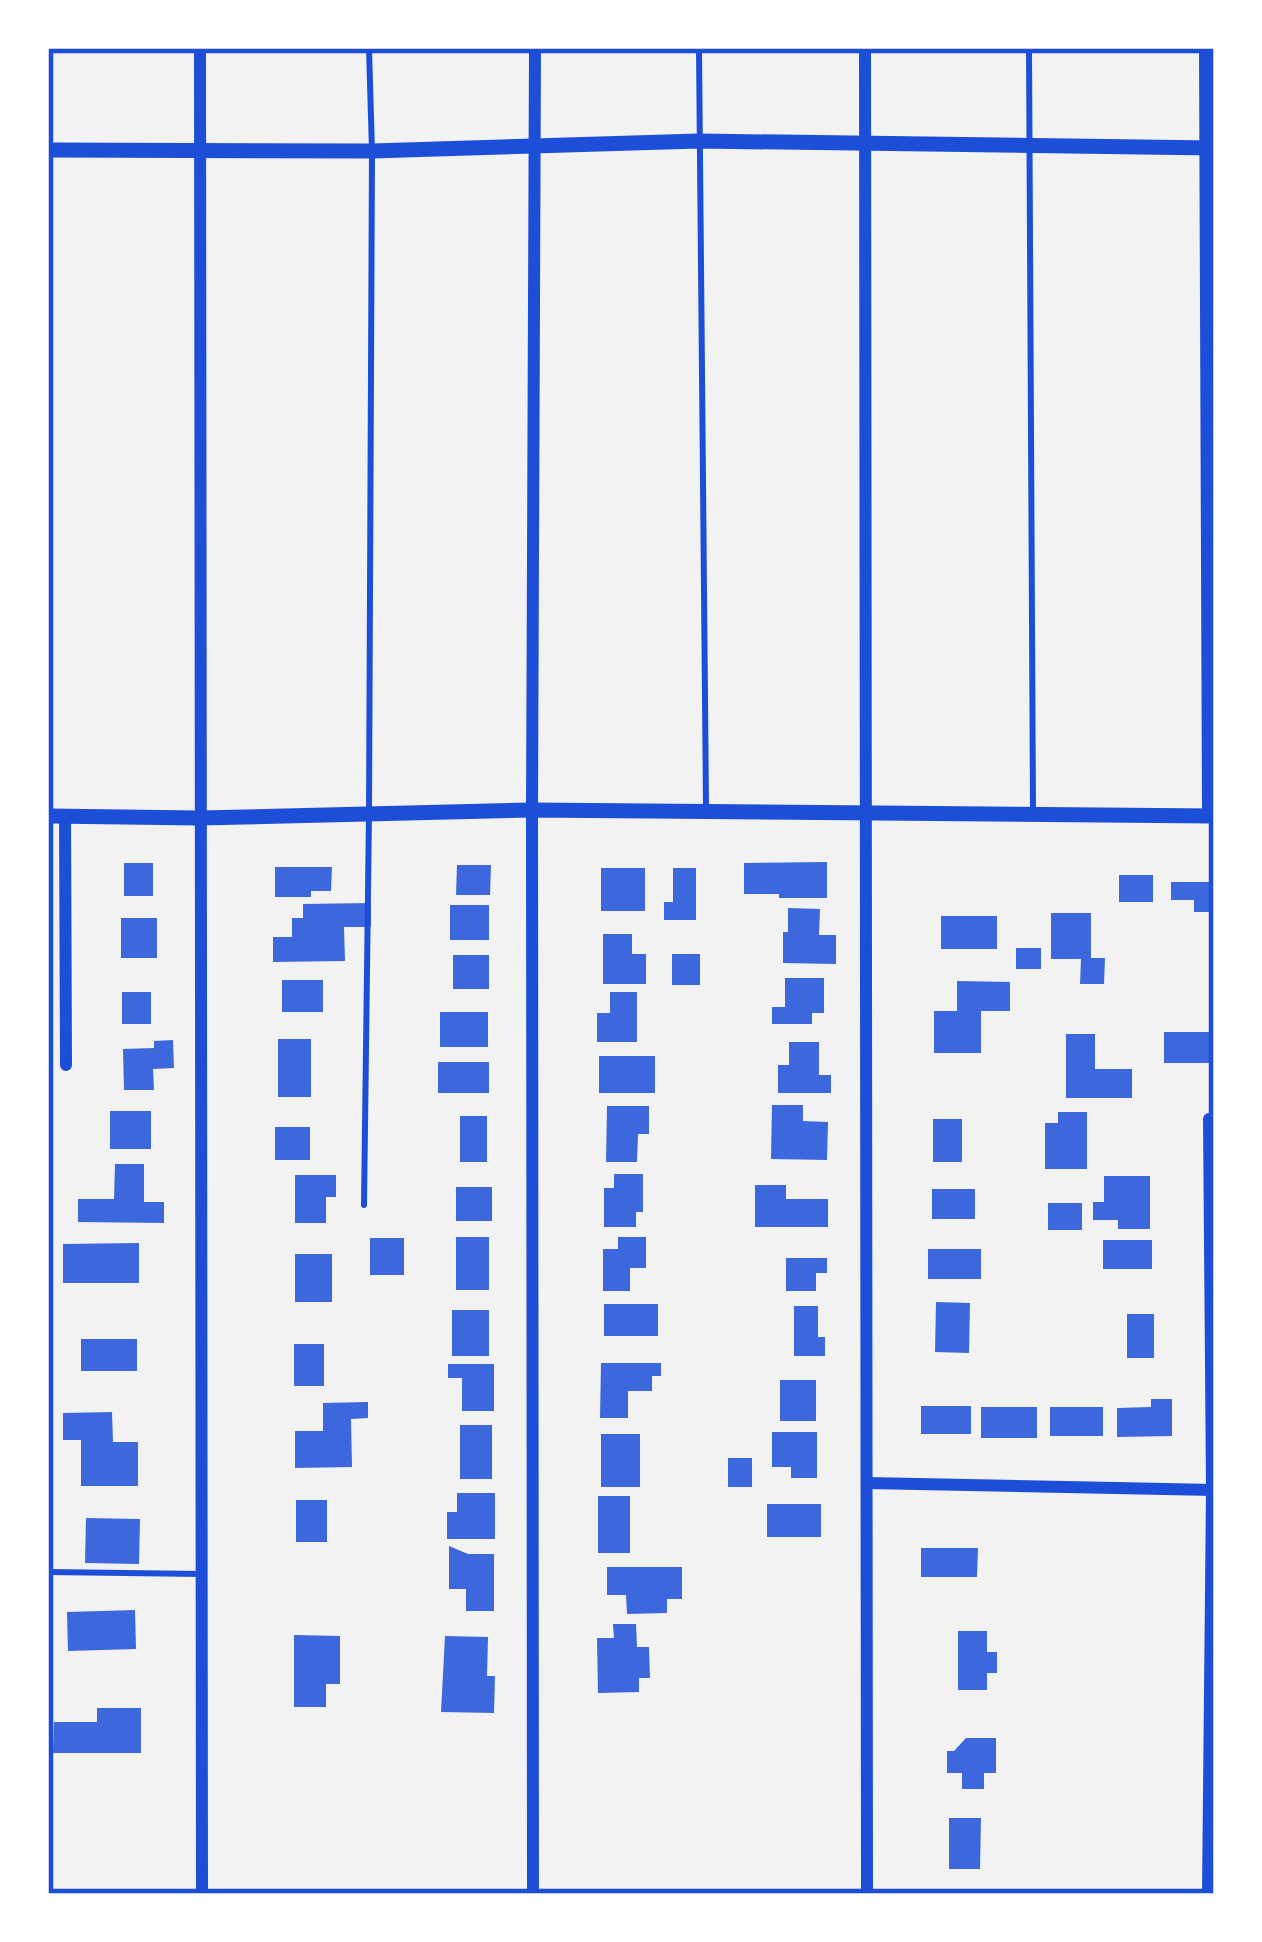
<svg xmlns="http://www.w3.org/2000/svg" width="1262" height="1942" font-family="Figtree,sans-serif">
<rect width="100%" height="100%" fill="#f2f2f2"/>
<g fill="#3d67dc">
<path d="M827 862V898H779V894H744V863Z"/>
<rect x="124" y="863" width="29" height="33"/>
<path d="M457 865H491L490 895H456Z"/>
<path d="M275 867H332L331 891H311V897H275Z"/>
<rect x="601" y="868" width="44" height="43"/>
<path d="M673 868H696V920H664V902H673Z"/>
<rect x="1119" y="875" width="34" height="27"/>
<path d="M1171 882H1214V912H1194V900H1171Z"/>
<path d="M371 903V927H344L345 961 273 962V937H292V918H303V904Z"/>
<rect x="450" y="905" width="39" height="35"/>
<path d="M788 908 820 909 819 935H836V964L783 963V932H788Z"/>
<path d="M1051 913H1091V958H1105L1104 984H1080L1081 959H1051Z"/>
<rect x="941" y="916" width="56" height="33"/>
<rect x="121" y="918" width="36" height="40"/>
<path d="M603 934H632V954H646V984H603Z"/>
<rect x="1016" y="948" width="25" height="21"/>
<rect x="672" y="954" width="28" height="31"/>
<rect x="453" y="955" width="36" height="34"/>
<path d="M785 978H824V1013H812V1024H772V1007H785Z"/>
<rect x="282" y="980" width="41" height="32"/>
<path d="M957 981 1010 982V1011H981V1053H934V1011H957Z"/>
<rect x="122" y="992" width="29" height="32"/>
<path d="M610 992H637V1042H597V1013H610Z"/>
<rect x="440" y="1012" width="48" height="35"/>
<rect x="1164" y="1032" width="50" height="31"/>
<path d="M1066 1034H1095V1069H1132V1098H1066Z"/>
<rect x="278" y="1039" width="33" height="58"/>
<path d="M173 1040 174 1068 153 1069 154 1090H124L123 1049 154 1048V1041Z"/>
<path d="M789 1042H819V1075H831V1093H778V1065H789Z"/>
<rect x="599" y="1056" width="56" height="37"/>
<rect x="438" y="1062" width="51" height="31"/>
<path d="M772 1105H803V1121L828 1122 827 1160 771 1159Z"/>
<path d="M607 1106H649V1134H638L637 1162H606Z"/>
<rect x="110" y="1111" width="41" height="38"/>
<path d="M1058 1112H1087V1169H1045V1123H1058Z"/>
<rect x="460" y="1116" width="27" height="46"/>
<rect x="933" y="1119" width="29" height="43"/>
<rect x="275" y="1127" width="35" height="33"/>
<path d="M115 1164H144V1202H164V1223L78 1222V1199H114Z"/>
<path d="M614 1174H643V1212H636V1227H604V1188H614Z"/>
<path d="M295 1175H336V1197H326V1223H295Z"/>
<path d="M1104 1176H1150V1229H1118V1220H1093V1202H1104Z"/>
<path d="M755 1185H786V1199H828V1227H755Z"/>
<rect x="456" y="1187" width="36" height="34"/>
<rect x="932" y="1189" width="43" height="30"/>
<rect x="1048" y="1203" width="34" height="27"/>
<rect x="456" y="1237" width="33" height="53"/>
<path d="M618 1237H646V1268H630V1291H603V1249H618Z"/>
<rect x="370" y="1238" width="34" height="37"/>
<rect x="1103" y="1240" width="49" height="29"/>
<path d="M139 1243V1283H63V1244Z"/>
<rect x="928" y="1249" width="53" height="30"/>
<rect x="295" y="1254" width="37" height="48"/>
<path d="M786 1258H827V1273H816V1291H786Z"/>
<path d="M936 1302 970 1303 969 1353 935 1352Z"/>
<rect x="604" y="1304" width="54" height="32"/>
<path d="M794 1306H818V1337H825V1356H794Z"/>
<rect x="452" y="1310" width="37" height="46"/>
<rect x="1127" y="1314" width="27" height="44"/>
<rect x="81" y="1339" width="56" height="32"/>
<rect x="294" y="1344" width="30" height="42"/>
<path d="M601 1363H661V1376H652V1391H628V1418H600Z"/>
<path d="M448 1364H494V1411H462V1378H448Z"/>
<rect x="780" y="1380" width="36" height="41"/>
<path d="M1151 1399H1172V1436L1117 1437V1408L1151 1407Z"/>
<path d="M368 1402V1418L351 1419 352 1467 295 1468V1431H323V1403Z"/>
<rect x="921" y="1406" width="50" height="28"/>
<rect x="981" y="1407" width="56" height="31"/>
<rect x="1050" y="1407" width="53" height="29"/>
<path d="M112 1412 113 1442H138V1486H81V1440H63V1413Z"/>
<rect x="460" y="1425" width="32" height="54"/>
<path d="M772 1432H817V1478H791V1467H772Z"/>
<rect x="601" y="1434" width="39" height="53"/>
<rect x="728" y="1458" width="24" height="29"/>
<path d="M457 1493H495V1539H447V1512H457Z"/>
<rect x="598" y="1496" width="32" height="57"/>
<rect x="296" y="1500" width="31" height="42"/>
<rect x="767" y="1504" width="54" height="33"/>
<path d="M86 1518 140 1519 139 1564 85 1563Z"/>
<path d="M449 1546 468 1554H494V1611H466V1589H449Z"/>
<path d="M921 1548H978L977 1577H921Z"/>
<path d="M607 1567H682V1599H667V1613L627 1614 626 1595H607Z"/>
<path d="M135 1610 136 1649 68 1651 67 1612Z"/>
<path d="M613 1624H636L637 1647H649L650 1678H639V1692L598 1693 597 1638H614Z"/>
<path d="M958 1631H987V1652H997V1673H987V1690H958Z"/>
<path d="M294 1635 340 1636V1684H326V1707H294Z"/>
<path d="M445 1636 488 1637 487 1676H495L494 1713 441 1712Z"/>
<path d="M97 1708H141V1753H53L54 1722H97Z"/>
<path d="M966 1738H996V1773H984V1789H962V1773H947V1751H954Z"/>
<path d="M949 1818H981L980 1869H949Z"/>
</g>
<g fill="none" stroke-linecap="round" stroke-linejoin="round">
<g stroke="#1d4ed8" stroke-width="6">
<path d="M699 48 706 807"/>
<path d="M1029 48 1033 812"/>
<path d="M364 1205 369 814 372 151 369 48"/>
<path d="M48 1572 202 1574"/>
</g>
<g stroke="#1d4ed8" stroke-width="12">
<path d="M200 48 202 1894"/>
<path d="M865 48 867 1894"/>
<path d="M1205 48 1208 816"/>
<path d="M65 816 66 1065"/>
<path d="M867 1483 1214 1490"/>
<path d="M533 1894 532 810 535 48"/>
<path d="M1208 1894 1212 1490 1209 1119"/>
</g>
<g stroke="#1d4ed8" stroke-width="15">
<path d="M48 150 372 151 699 141 1214 148"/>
<path d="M48 816 200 818 532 810 1214 816"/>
</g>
</g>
<rect width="1262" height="1942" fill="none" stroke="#ffffff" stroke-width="102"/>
<rect x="51" y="51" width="1160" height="1840" fill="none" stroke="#1d4ed8" stroke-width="4.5"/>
</svg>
